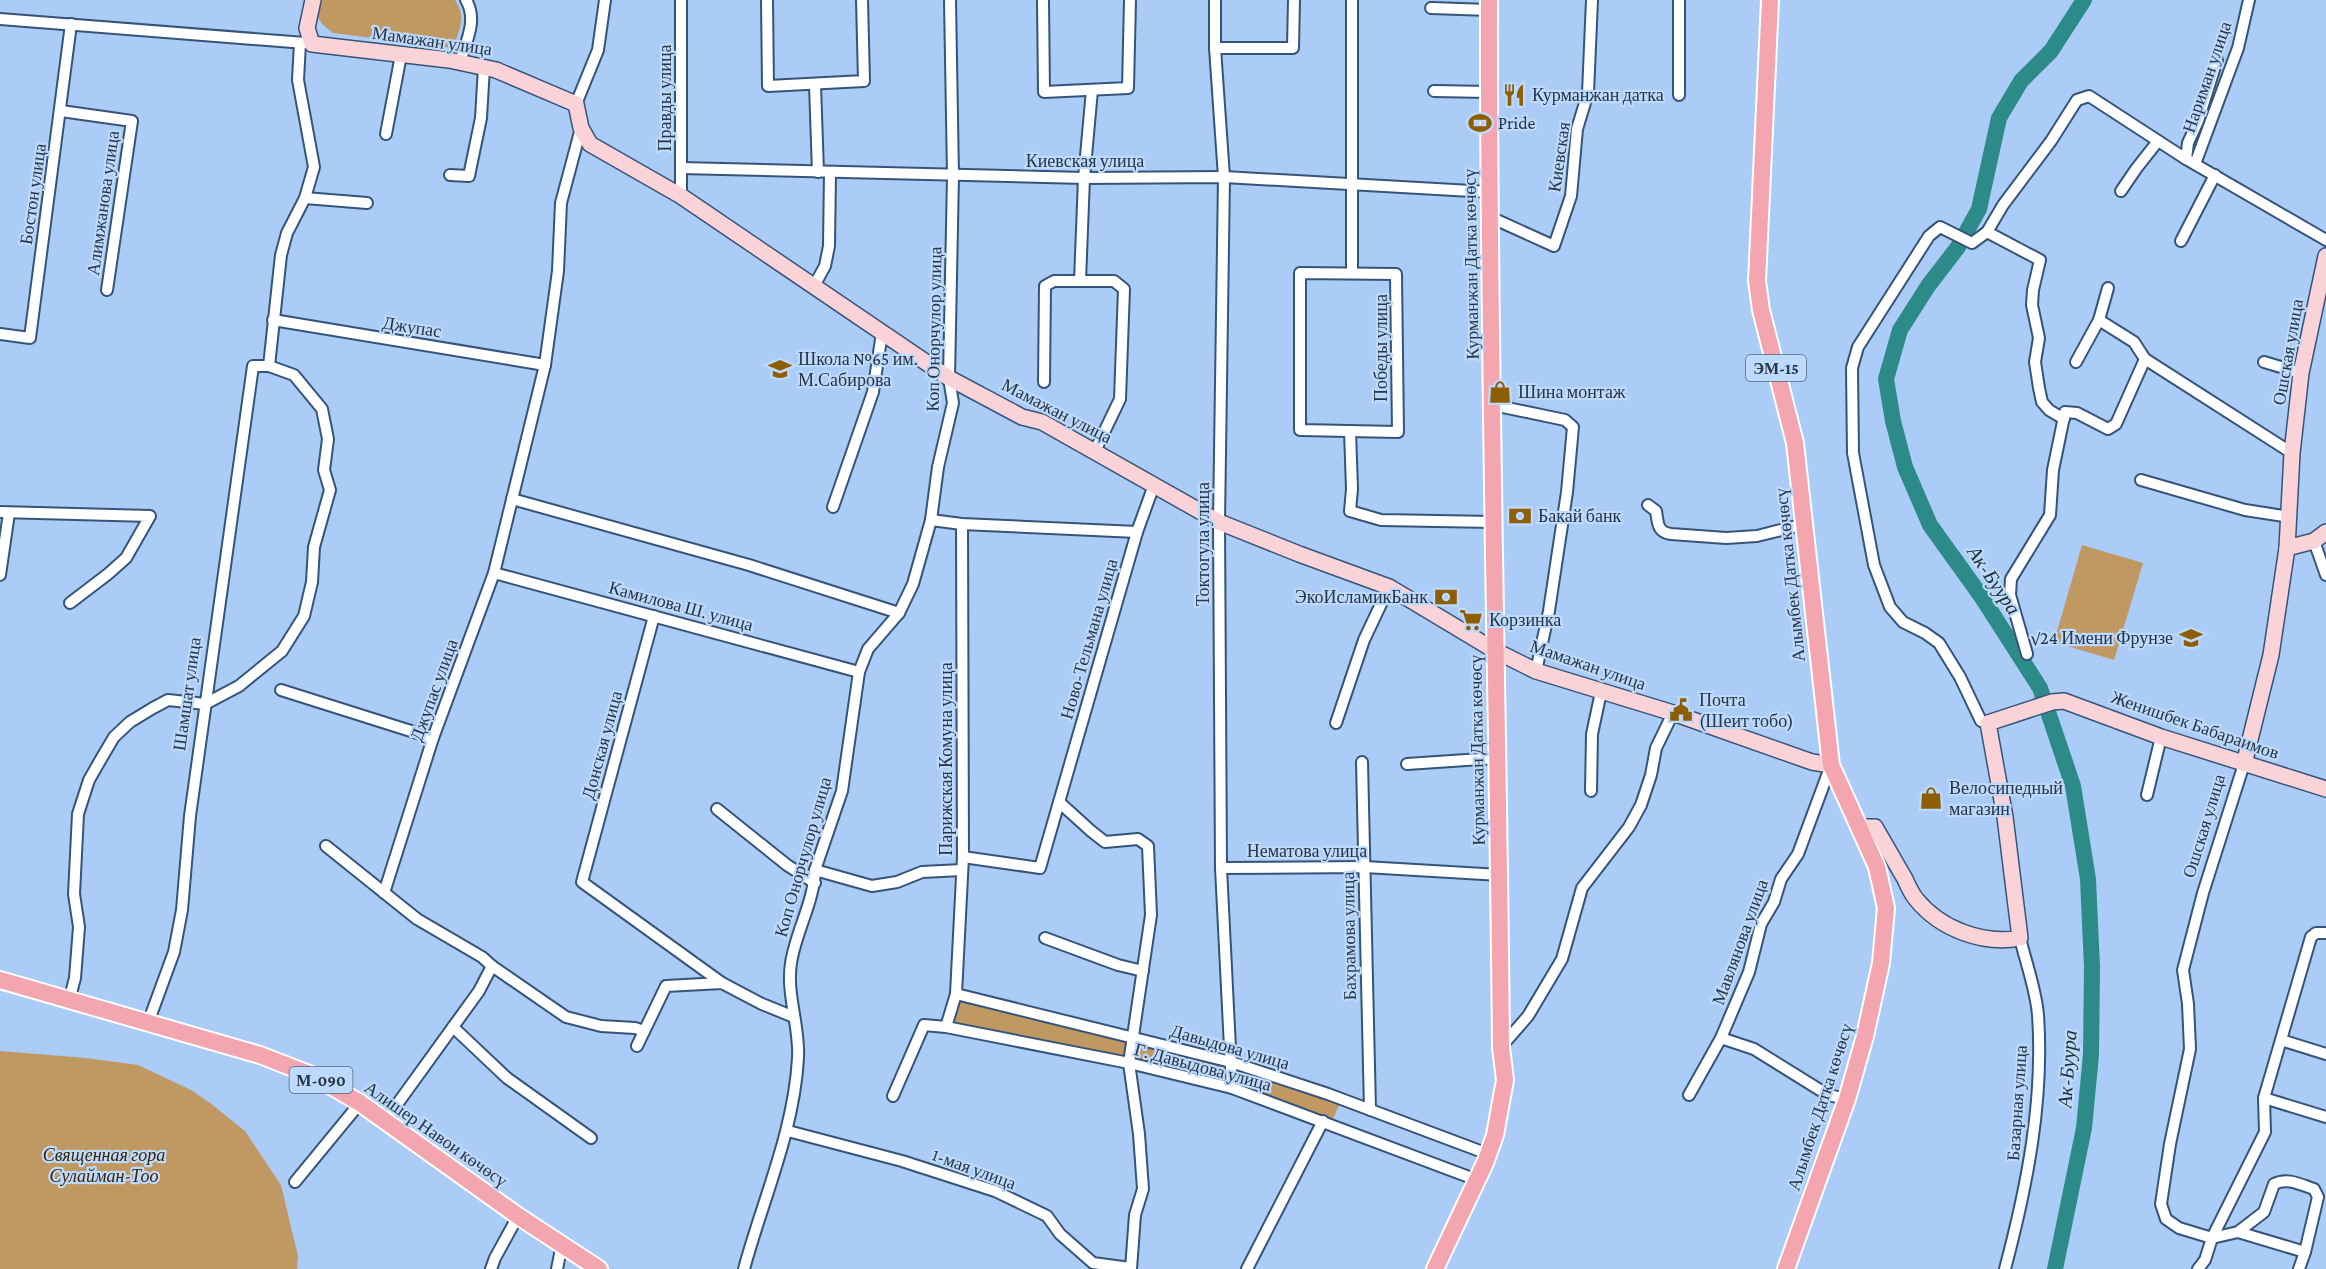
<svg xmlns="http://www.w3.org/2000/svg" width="2326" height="1269" font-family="'Crimson Pro',serif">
<rect width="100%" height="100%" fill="#aaccf7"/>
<g fill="#c09862">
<path d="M322 0H455C467 17 459 31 453 48L333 33 322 24 317 14Z"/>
<path d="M2082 545 2143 563 2114 660 2054 642Z"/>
<path d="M961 1001 1127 1042 1123 1058 954 1024Z"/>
<path d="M1137 1042 1226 1065 1222 1081 1133 1061Z"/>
<path d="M0 1051 86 1058 138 1065 191 1090 210 1103 245 1131 281 1185 298 1256 297 1269H0Z"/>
<path d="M1238 1069 1340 1103 1332 1121 1238 1087Z"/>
</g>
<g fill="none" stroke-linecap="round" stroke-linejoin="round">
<path stroke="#2c8b89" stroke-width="16" d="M2055 1269 2084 1128 2091 1055 2092 967 2088 879 2073 786 2040 688 1981 596 1930 525 1905 467 1893 421 1886 379 1900 330 1928 286 1958 247 1979 209 1999 118 2021 81 2051 51 2084 0"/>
<g stroke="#365479" stroke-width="14">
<g id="street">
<path d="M681 0V196"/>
<path d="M767 0 768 86 864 81 862 0"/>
<path d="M1043 0 1044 92 1128 88 1130 0"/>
<path d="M1215 0V48L1224 177 1219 522 1221 868 1232 1088"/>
<path d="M1352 0V273"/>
<path d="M1431 8 1489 10"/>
<path d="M0 19 305 43"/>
<path d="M1215 48H1293L1294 0"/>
<path d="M460 62C466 42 478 20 466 0"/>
<path d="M815 85 818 172"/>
<path d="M1434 91 1489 92"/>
<path d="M1679 95V0"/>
<path d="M576 104 598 50 605 0"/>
<path d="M61 111 132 121 107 290"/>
<path d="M386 134 401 55"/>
<path d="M2186 159 2188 143 2198 121 2217 60"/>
<path d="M2195 164 2238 48 2249 0"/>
<path d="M681 168 1084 178 1224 177 1489 192"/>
<path d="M450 175 469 176 481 118 484 67"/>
<path d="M2121 191 2136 169 2158 141"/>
<path d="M305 198 367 203"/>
<path d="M1490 217 1554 246 1571 196 1577 129 1588 93 1592 0"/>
<path d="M1987 232 2040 260 2033 290 2032 305 2039 338 2035 362 2039 388 2042 402 2049 410 2064 419"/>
<path d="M2181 241 2215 175"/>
<path d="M1300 273 1396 274 1398 432 1300 430Z"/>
<path d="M1080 281 1084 178 1092 90"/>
<path d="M814 286 825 266 829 246 830 172"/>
<path d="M273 320 545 365"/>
<path d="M2099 320 2134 342 2145 359"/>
<path d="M0 334 30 338 71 24"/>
<path d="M2076 362 2099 320 2108 288"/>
<path d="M2264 362 2301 373"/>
<path d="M269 366 281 255 287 233 305 198 314 167 298 80 300 43"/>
<path d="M1044 382 1045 286 1054 281H1114L1124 289 1120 399 1095 451"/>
<path d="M1493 405 1565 420 1573 427 1567 492 1549 611 1536 671"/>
<path d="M1350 431 1352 489 1350 511 1381 520 1493 522"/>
<path d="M2141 480 2245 510 2290 517"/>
<path d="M512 499 749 565 899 613"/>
<path d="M1648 505 1656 511C1658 523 1657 532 1671 534L1726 538 1757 536 1805 524"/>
<path d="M833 507 873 392 882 333"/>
<path d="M0 512 150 516 126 558 108 574 70 603"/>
<path d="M931 520 962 524 1137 532"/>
<path d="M2314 541 2326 575"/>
<path d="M494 573 859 672"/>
<path d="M0 575 9 513"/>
<path d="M654 616 582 882 722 983"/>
<path d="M2027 654 2010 595 2011 579 2050 515 2053 470 2065 412 2077 413 2108 429 2116 424 2145 359 2292 453"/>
<path d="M281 690 433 738"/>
<path d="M1336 723 1364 640 1389 587"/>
<path d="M1988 723 1981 721 1960 677 1939 643 1925 633 1903 622 1890 607 1874 565 1853 453 1852 368 1858 347 1929 236 1940 227 1972 243 1987 232 2003 205 2051 141 2077 100 2089 96 2186 159 2326 240"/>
<path d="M1362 762 1370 1110"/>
<path d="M1407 764 1496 758"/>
<path d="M1591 791 1592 734 1601 692"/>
<path d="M2147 795 2161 737"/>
<path d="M1059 802 1091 831 1105 842 1138 839 1148 846 1151 915 1129 1063 1139 1134 1143 1189 1135 1215 1131 1269"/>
<path d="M717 809 787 865 815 883"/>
<path d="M326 846 417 919 482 957 492 966 566 1017 601 1026 635 1028 644 1031"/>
<path d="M963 857 1040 868 1137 532 1154 485"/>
<path d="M1221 868 1365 867 1500 875"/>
<path d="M815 870 872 886 897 882 922 872 962 870"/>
<path d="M384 893 433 738 494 573 545 365 558 271 561 203 581 128"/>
<path d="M1045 938 1118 965 1143 971"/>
<path d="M956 994 1231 1062 1328 1094 1488 1154"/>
<path d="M69 1001 75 978 79 927 74 894 78 814 89 780 101 759 114 737 130 722 153 708 168 700 205 704 239 686 282 651 304 616 312 582 314 547 330 490 324 470 328 439 322 409 294 375 269 366H253L190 816 182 910 174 952 148 1023"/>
<path d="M453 1027 507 1078 591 1138"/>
<path d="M946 1027 956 994 963 857 962 524"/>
<path d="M1721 1038 1754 1049 1828 1095 1847 1099"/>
<path d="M2281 1040 2326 1054"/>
<path d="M637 1046 666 986 722 983 762 1004 794 1017"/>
<path d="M1501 1047 1528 1016 1562 959 1582 888 1629 827 1641 805 1651 775 1656 748 1673 713"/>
<path d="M1689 1095 1721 1038 1749 972 1761 924 1774 902 1781 879 1798 854 1831 765"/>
<path d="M893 1096 924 1025 946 1027 1129 1063 1232 1088 1477 1180"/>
<path d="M2264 1098 2326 1117"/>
<path d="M385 1121 479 991 492 966"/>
<path d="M788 1131 902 1161 995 1191 1047 1216 1060 1234 1093 1263 1130 1268"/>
<path d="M295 1182 360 1103"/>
<path d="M2238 1232 2305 1252 2318 1197 2314 1189C2301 1185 2288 1177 2274 1184L2264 1212 2238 1232 2212 1238 2179 1228 2166 1219 2161 1204 2170 1144 2190 1049 2188 1004 2183 970 2203 893 2244 764"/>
<path d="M491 1269 495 1258 518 1216"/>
<path d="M557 1269 562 1244"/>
<path d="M744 1269C763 1199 794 1131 798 1058 800 1027 786 994 791 963 796 931 814 902 815 870L842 791 859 672 868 649 899 613 913 584 931 520 938 467 953 403 949 378 953 176 950 0"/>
<path d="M1247 1269 1323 1121"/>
<path d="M2005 1269C2027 1186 2044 1101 2038 1015 2036 990 2026 963 2020 938"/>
<path d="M2198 1269 2205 1260 2212 1238 2265 1132 2264 1098 2311 937 2316 933H2326"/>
<path d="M2299 1269 2305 1252"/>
</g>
</g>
<g stroke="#365479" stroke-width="18">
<g id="secondary">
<path d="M313 0 307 28 312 44 449 60 496 70 576 104 581 128 590 144 681 196 949 378 1022 417 1042 422 1219 522 1299 554 1389 587 1494 650 1536 671 1673 713 1812 762 1831 765"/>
<path d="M2287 548 2314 541 2326 532"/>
<path d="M2244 764 2271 655 2287 548 2292 453 2301 373 2326 256"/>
<path d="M1860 827H1875C1885 844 1895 862 1905 879 1908 886 1912 894 1916 899 1940 929 1983 945 2020 938L2005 817 1988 723 2052 702 2064 701 2161 737 2326 789"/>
</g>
</g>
<g stroke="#fff" stroke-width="20">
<g id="primary">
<path d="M1770 0 1757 281 1761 310 1795 443 1831 765 1877 867 1886 908 1881 963 1865 1036 1847 1099 1786 1269"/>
<path d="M0 980 260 1055 314 1076 360 1103 518 1216 599 1269"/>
<path d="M1435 1269 1485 1163 1495 1135 1505 1080 1501 1047C1498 698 1488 349 1489 0"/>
</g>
</g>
<use href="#street" stroke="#fff" stroke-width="10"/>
<use href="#secondary" stroke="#f9d3d8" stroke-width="15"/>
<use href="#primary" stroke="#f3a6b0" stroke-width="16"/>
</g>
<defs>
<g id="restaurant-bare" transform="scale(1.8)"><path d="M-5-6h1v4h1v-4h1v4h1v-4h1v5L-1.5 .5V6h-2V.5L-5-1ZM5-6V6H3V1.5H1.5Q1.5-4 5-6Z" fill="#8d5e06" stroke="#bdd9fb" stroke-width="2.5" paint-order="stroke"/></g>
<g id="stadium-bare" transform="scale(1.8)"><path d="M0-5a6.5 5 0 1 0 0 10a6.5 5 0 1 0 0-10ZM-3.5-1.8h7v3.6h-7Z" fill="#8d5e06" stroke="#bdd9fb" stroke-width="2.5" paint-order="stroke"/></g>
<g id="school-bare" transform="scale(1.8)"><path d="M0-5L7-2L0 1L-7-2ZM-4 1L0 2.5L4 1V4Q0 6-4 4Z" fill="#8d5e06" stroke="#bdd9fb" stroke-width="2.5" paint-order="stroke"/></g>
<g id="shop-bare" transform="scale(1.8)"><path d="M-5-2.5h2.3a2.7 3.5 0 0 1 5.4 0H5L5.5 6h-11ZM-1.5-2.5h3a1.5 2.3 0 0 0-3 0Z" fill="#8d5e06" stroke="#bdd9fb" stroke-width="2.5" paint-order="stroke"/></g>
<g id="bank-bare" transform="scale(1.8)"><path d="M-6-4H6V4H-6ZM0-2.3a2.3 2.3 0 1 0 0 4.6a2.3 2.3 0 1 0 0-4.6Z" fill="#8d5e06" stroke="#bdd9fb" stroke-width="2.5" paint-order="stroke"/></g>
<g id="supermarket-bare" transform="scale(1.8)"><path d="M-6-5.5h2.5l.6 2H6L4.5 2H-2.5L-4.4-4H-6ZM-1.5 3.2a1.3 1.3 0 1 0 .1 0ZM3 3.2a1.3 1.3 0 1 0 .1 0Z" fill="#8d5e06" stroke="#bdd9fb" stroke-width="2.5" paint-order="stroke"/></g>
<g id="civic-bare" transform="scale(1.8)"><path d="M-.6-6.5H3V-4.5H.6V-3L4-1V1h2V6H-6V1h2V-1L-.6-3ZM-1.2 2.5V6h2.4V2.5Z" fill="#8d5e06" stroke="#bdd9fb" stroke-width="2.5" paint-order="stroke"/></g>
</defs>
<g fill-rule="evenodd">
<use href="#restaurant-bare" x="1514" y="95"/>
<use href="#stadium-bare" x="1480" y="123"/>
<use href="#school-bare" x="780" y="369"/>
<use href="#shop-bare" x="1500" y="392"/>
<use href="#bank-bare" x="1520" y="516"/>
<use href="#bank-bare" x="1446" y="597"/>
<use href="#supermarket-bare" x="1471" y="620"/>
<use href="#school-bare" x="2191" y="638"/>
<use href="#civic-bare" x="1681" y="710"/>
<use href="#shop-bare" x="1931" y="798"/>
</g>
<g text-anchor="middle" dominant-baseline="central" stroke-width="4.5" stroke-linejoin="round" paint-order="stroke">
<g fill="#bdd9fb" stroke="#54667c" stroke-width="1.5">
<rect x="1746" y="355" width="60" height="26" rx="4.5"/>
<rect x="289.5" y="1067" width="63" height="26" rx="4.5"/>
</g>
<g font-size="16" font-weight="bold" fill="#273546">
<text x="1776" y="368">ЭМ-15</text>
<text x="321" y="1080">М-090</text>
</g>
<g font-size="18" fill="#273546" stroke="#bdd9fb">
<text transform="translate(432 41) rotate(8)">Мамажан улица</text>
<text transform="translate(2207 77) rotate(-71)">Нариман улица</text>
<text transform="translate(665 98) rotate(-90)">Правды улица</text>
<text transform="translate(1559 157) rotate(-82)">Киевская</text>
<text x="1085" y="161">Киевская улица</text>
<text transform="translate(33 194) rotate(-82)">Бостон улица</text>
<text transform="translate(103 203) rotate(-82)">Алимжанова улица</text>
<text transform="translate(1471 264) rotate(-91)">Курманжан Датка көчөсү</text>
<text transform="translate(412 327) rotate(9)">Джупас</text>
<text transform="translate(934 329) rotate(-89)">Коп Онорчулор улица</text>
<text transform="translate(1381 348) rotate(-90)">Победы улица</text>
<text transform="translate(2288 352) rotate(-80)">Ошская улица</text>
<text transform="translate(1057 411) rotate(27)">Мамажан улица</text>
<text transform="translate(1203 544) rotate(-90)">Токтогула улица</text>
<text transform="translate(1790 575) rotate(-96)">Алымбек Датка көчөсү</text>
<text transform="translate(681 606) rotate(15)">Камилова Ш. улица</text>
<text transform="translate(1089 639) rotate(-74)">Ново-Тельмана улица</text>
<text transform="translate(1588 665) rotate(19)">Мамажан улица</text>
<text transform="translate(434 690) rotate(-70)">Джупас улица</text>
<text transform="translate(187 694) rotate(-82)">Шамшат улица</text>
<text transform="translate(2195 725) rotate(19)">Женишбек Бабараимов</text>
<text transform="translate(602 745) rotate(-75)">Донская улица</text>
<text transform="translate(1477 750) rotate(-91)">Курманжан Датка көчөсү</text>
<text transform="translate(946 759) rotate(-90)">Парижская Комуна улица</text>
<text transform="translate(2204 826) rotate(-73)">Ошская улица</text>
<text x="1307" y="851">Нематова улица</text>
<text transform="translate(803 857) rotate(-74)">Коп Онорчулор улица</text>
<text transform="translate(1349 936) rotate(-91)">Бахрамова улица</text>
<text transform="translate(1740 942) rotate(-70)">Мавлянова улица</text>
<text transform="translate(1230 1047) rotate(16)">Давыдова улица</text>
<text transform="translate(1203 1067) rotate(15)">Г. Давыдова улица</text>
<text transform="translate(2017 1103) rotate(-86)">Базарная улица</text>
<text transform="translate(1820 1107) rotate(-72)">Алымбек Датка көчөсү</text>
<text transform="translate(436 1134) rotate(35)">Алишер Навои көчөсү</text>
<text transform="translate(974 1169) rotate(20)">1-мая улица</text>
</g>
<g font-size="18" fill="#273546" stroke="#bdd9fb" text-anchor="start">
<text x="1532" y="95">Курманжан датка</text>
<text x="1498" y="123">Pride</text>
<text x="798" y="359">Школа №65 им.<tspan x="798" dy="21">М.Сабирова</tspan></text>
<text x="1518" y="392">Шина монтаж</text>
<text x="1538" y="516">Бакай банк</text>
<text x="1428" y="597" text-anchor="end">ЭкоИсламикБанк</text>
<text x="1489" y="620">Корзинка</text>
<text x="2173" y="638" text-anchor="end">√24 Имени Фрунзе</text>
<text x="1699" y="700">Почта<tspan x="1699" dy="21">(Шеит тобо)</tspan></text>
<text x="1949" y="788">Велосипедный<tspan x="1949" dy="21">магазин</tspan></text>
</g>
<g font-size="18" font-style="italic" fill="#392404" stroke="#bdd9fb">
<text x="104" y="1155">Священная гора<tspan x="104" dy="21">Сулайман-Тоо</tspan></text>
</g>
<g font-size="20" font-style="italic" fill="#1a2f2f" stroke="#bdd9fb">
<text transform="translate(1994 580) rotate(56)">Ак-Буура</text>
<text transform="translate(2067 1069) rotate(-86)">Ак-Буура</text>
</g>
</g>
</svg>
